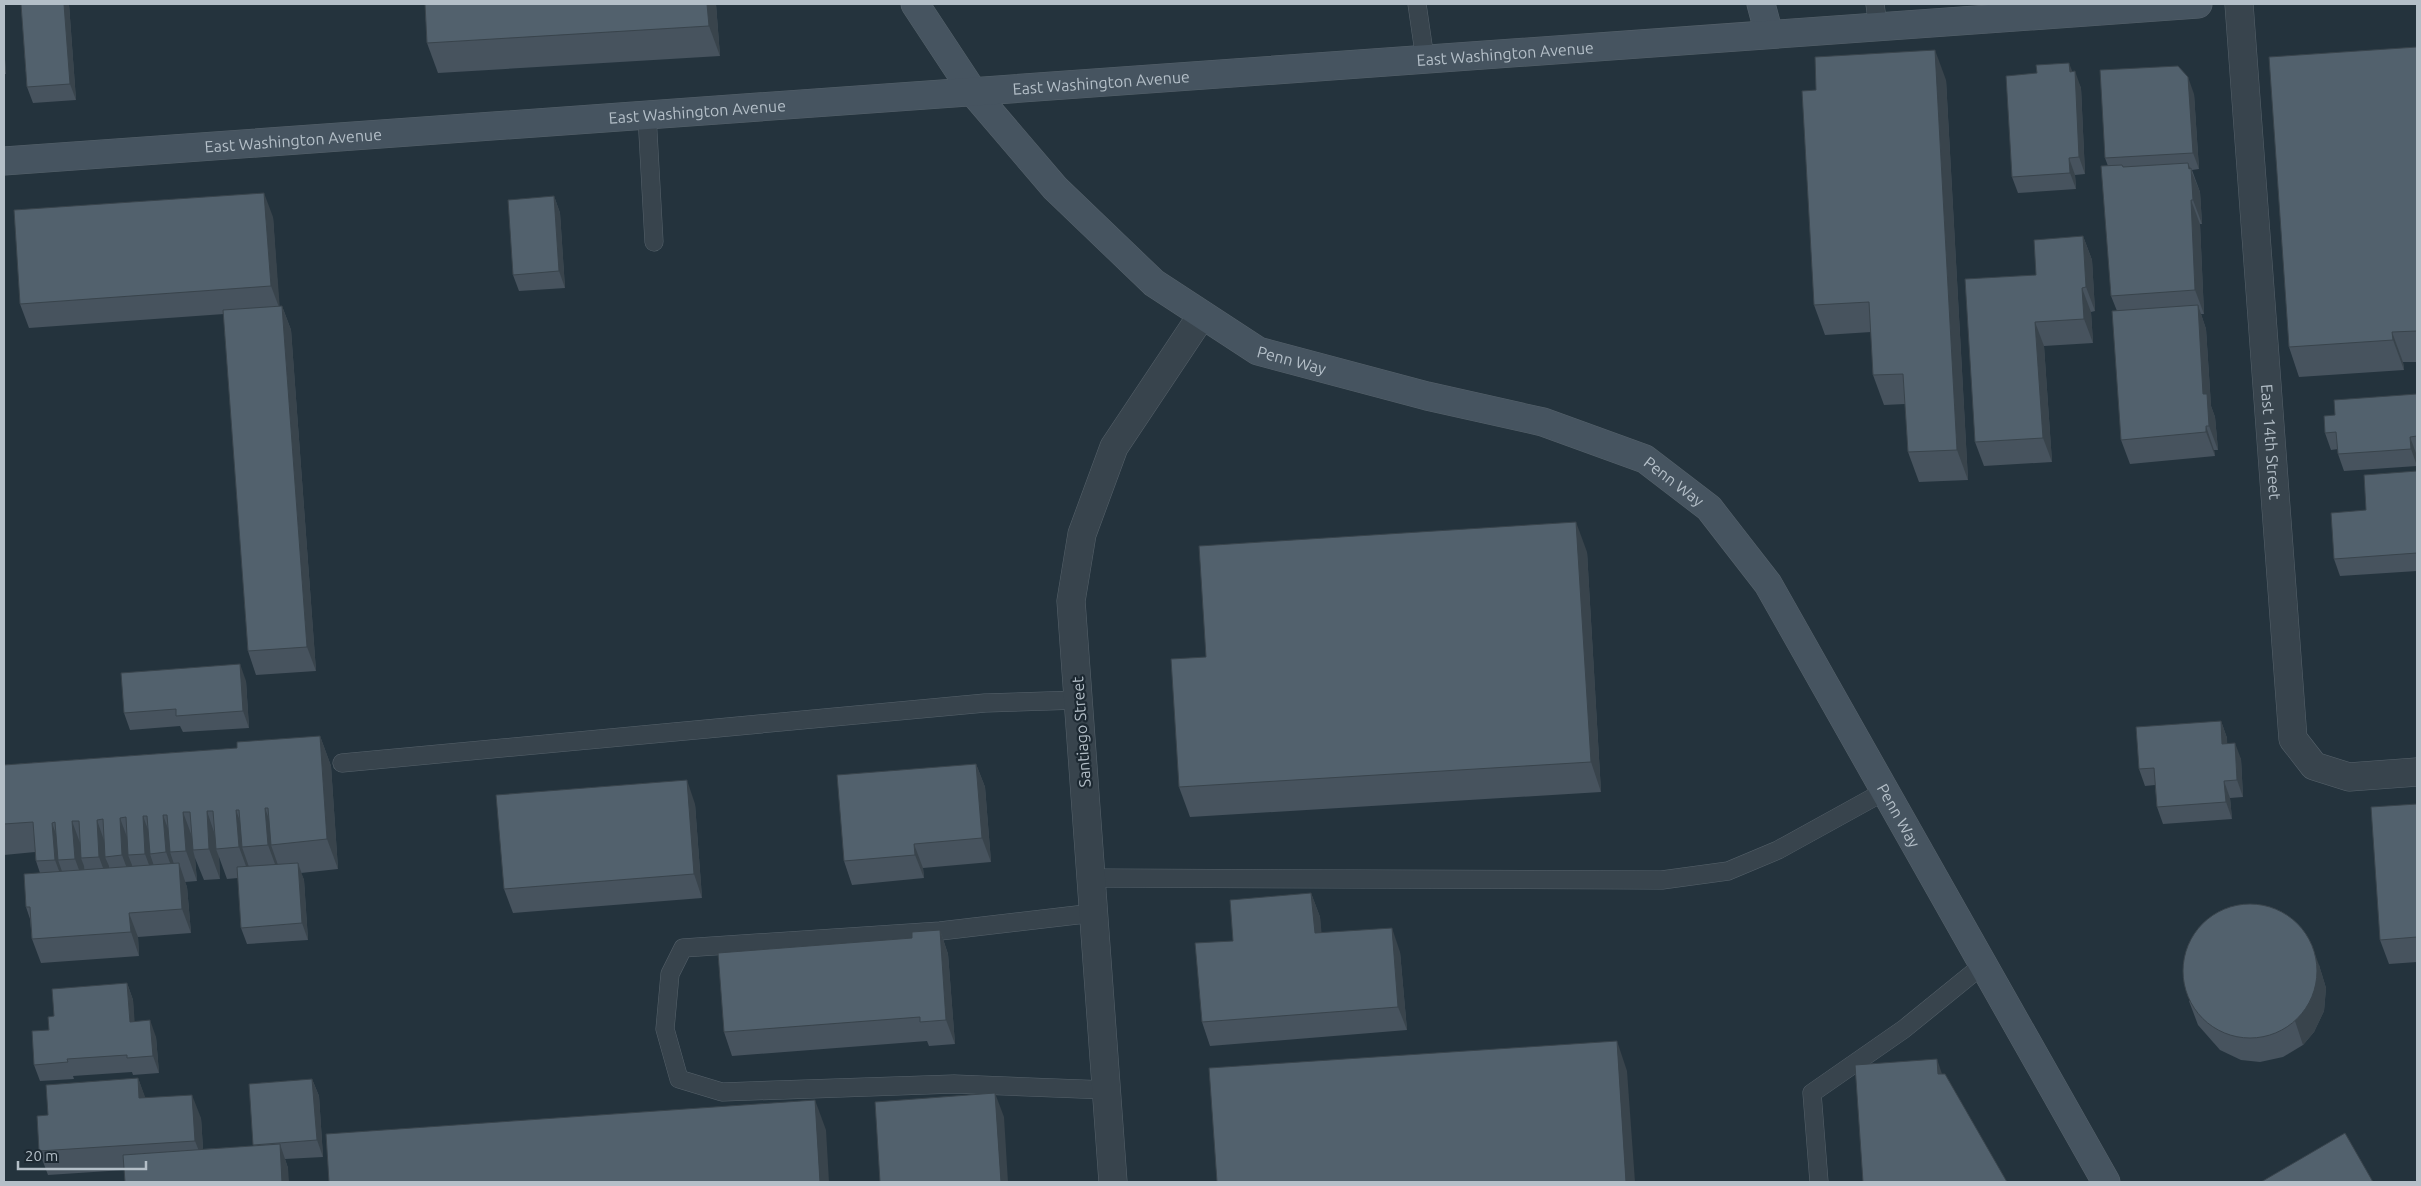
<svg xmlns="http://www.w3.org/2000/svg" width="2421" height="1186" font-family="Ubuntu,sans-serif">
<rect width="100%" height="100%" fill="#24333d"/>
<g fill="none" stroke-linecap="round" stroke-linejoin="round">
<g stroke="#56626b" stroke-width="19">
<g id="lane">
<path d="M1417 4 1425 59"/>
<path d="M1875 4 1878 27"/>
<path d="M647 115 654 242"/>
<path d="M342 763 985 703 1078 700"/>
<path d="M1091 878 1662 880 1728 871 1778 850 1885 791"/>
<path d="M1094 913 940 931 683 948 670 974 665 1029 679 1079 722 1092 954 1084 1107 1090"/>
<path d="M1819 1182 1812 1093 1904 1029 1984 964"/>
</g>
</g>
<g stroke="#56626b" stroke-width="29">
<g id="street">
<path id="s1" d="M2239 4 2293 739 2314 766 2349 777 2417 772"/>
<path d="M1113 1182 1071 601 1082 534 1114 447 1202 315"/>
</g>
</g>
<g stroke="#56626b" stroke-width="29">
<g id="secondary">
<path id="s2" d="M915 4 973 92 1055 188 1154 283 1258 351 1427 396 1543 422 1645 459 1709 508 1768 584 2106 1182"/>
<path d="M1761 4 1769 34"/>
<path id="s3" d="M4 161 2198 4"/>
</g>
</g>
<use href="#lane" stroke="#38444d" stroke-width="18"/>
<use href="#street" stroke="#38444d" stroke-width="28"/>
<use href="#secondary" stroke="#465460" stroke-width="28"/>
</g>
<g fill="#47535e">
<path d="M21 4H69L76 100 33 103 27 87Z"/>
<path d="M425 4H716L720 56 438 73 427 43Z"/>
<path d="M4 44 6 74H4Z"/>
<path d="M2417 47V362H2403L2404 370 2299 377 2289 347Z"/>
<path d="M2073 72 2081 88 2085 174 2075 175 2076 189 2018 193 2012 177Z"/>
<path d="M1946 80 1968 480 1919 482 1908 452 1905 404 1884 405 1873 375 1871 332 1825 335 1814 305Z"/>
<path d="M2194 94 2199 169 2192 170 2200 192 2202 224H2200L2204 314H2201L2206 329 2211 406 2215 417 2218 450H2214L2215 456 2130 464 2121 440 2117 311 2111 296 2108 166 2105 158Z"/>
<path d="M554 196 560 213 565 288 519 291 513 275Z"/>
<path d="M273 217 279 306H282L291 330 316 671 256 675 248 651 224 314 29 328 20 304Z"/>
<path d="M2083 236 2092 260 2095 311 2091 312 2093 343 2044 346 2052 462 1984 466 1975 442 2036 275Z"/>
<path d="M2417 394V453H2416L2417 466 2344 471 2338 454V449L2331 450 2325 433 2335 415Z"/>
<path d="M2417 471V571L2340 576 2334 559 2366 510Z"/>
<path d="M1587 552 1601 792 1190 817 1179 787 1206 657Z"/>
<path d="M246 681 249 728 183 732 180 726 130 730 124 713Z"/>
<path d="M2221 721 2227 738V743L2241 759 2243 797 2230 798 2232 819 2163 824 2157 807 2155 785 2145 786 2139 769Z"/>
<path d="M320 736 331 766 338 869 301 873 304 880 308 940 247 944 241 928 238 878 227 879 219 857 220 879 204 880 195 858 197 881 185 882 187 887 191 933 138 937 139 956 41 963 32 939 30 919 26 907 40 873 36 861 35 852 4 855V765L237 748Z"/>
<path d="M976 764 985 787 991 862 923 868 924 878 852 885 844 861Z"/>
<path d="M695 804 702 898 513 913 504 889Z"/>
<path d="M2417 804V962L2389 964 2380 940Z"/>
<path d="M1311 893 1320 917 1321 933 1400 952 1407 1030 1210 1046 1202 1022 1233 941Z"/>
<path d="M940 930 948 954 955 1044 929 1046 927 1041 732 1056 724 1032 912 938Z"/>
<path d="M2319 965 2326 988 2324 1011 2314 1032 2303 1045 2283 1057 2260 1062 2241 1060 2220 1050 2198 1025 2189 1001Z"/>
<path d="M127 983 133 1000 134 1021 156 1037 159 1073 133 1075 132 1072 73 1076 74 1079 40 1081 34 1065 54 1016Z"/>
<path d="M138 1078 145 1098 201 1118 203 1149 254 1146 253 1145 312 1079 319 1096 323 1157 285 1159 288 1168 124 1170 48 1175 39 1151 48 1115Z"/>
</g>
<g fill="#39444c">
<path d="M64 4H69L76 100 70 84Z"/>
<path d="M707 4H716L720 56 709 26Z"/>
<path d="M4 44 6 74 4 67Z"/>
<path d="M1935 50 1946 80 1968 480 1957 450Z"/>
<path d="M2069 63 2075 78V71L2081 88 2085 174 2079 157Z"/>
<path d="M2188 77 2194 94 2199 169 2193 153Z"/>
<path d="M2069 158 2075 175 2076 189 2070 173Z"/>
<path d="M2188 163 2200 192 2202 224 2193 200Z"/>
<path d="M264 193 273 217 280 310 271 286Z"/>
<path d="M554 196 560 213 565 288 559 271Z"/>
<path d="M2191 200 2200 224 2204 314 2195 290Z"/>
<path d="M2083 236 2092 260 2095 311 2086 287Z"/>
<path d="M2082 288 2091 312 2093 343 2084 319Z"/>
<path d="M2198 305 2206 329 2211 406 2215 417 2218 450 2209 426 2203 394Z"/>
<path d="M282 306 291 330 316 671 307 647Z"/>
<path d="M2035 322 2044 346 2052 462 2043 438Z"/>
<path d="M2392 332 2403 362 2404 370 2393 340Z"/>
<path d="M2206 426 2214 450 2215 456 2206 432Z"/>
<path d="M2410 437 2416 453 2417 466 2411 449Z"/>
<path d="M1576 522 1587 552 1601 792 1591 762Z"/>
<path d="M240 664 246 681 249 728 243 711Z"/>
<path d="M2221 721 2227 738 2228 760 2222 744Z"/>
<path d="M320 736 331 766 338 869 327 839Z"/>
<path d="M2235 743 2241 759 2243 797 2237 780Z"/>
<path d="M976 764 985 787 991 862 982 838Z"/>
<path d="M687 780 695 804 702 898 694 874Z"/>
<path d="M2224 781 2230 798 2232 819 2226 802Z"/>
<path d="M265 808 276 838 271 845 278 865 279 875 268 845Z"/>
<path d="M236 810 247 840 242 847 249 867 250 877 239 847Z"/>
<path d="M207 811 217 841 216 849 219 857 220 879 209 849Z"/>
<path d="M183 812 194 842 193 850 195 858 197 881 186 851Z"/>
<path d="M163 815 174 845 170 852 176 870 177 882 166 852Z"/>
<path d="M143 816 154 846 150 854 155 869 156 884 145 854Z"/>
<path d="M120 818 131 848 128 855 132 865 133 885 122 855Z"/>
<path d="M97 820 107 849 105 857 109 866 110 887 99 857Z"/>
<path d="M72 821 83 851 81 858 84 866 86 889 75 859Z"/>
<path d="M52 823 63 853 58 860 65 880 66 890 55 860Z"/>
<path d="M914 844 923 868 924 878 915 855Z"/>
<path d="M179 863 187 887 191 933 182 909Z"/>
<path d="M298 863 304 880 308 940 302 923Z"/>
<path d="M1311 893 1320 917 1324 957 1315 933Z"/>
<path d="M129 913 138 937 139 956 131 932Z"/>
<path d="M1392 928 1400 952 1407 1030 1398 1007Z"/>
<path d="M940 930 948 954 955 1044 946 1020Z"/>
<path d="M2310 941 2319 965 2326 988 2324 1011 2314 1032 2303 1045 2295 1021Z"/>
<path d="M127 983 133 1000 136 1038 130 1022Z"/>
<path d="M150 1020 156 1037 159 1073 153 1056Z"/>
<path d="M1617 1041 1627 1071 1635 1182H1626Z"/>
<path d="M1937 1059 1945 1083 1938 1074Z"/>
<path d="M138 1078 147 1102 139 1098Z"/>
<path d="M312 1079 319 1096 323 1157 317 1140Z"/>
<path d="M995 1093 1004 1117 1008 1182H1001Z"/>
<path d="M192 1095 201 1118 204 1164 195 1141Z"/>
<path d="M815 1100 826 1130 829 1182H820Z"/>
<path d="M280 1144 288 1168 289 1182H282Z"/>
</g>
<g fill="#52616d" stroke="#39444c">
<path d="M21 4H64L70 84 27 87Z"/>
<path d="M425 4H707L709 26 427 43Z"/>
<path d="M2417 47V331L2392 332 2393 340 2289 347 2269 57Z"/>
<path d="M1935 50 1957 450 1908 452 1903 374 1873 375 1869 302 1814 305 1802 91 1816 90 1815 57Z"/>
<path d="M2069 63 2070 72 2075 71 2079 157 2069 158 2070 173 2012 177 2006 76 2037 73 2036 65Z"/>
<path d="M2178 66 2188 77 2193 153 2105 158 2100 70Z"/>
<path d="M2188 163 2189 169 2191 168 2193 200H2191L2195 290 2111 296 2101 166 2122 165 2123 167Z"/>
<path d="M264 193 271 286 20 304 14 210Z"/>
<path d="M554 196 559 271 513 275 508 200Z"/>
<path d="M2083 236 2086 287 2082 288 2084 319 2035 322 2043 438 1975 442 1965 279 2036 275 2034 240Z"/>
<path d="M2198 305 2203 394H2207L2209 426H2206V432L2121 440 2112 311Z"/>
<path d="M282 306 307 647 248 651 223 310Z"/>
<path d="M2417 394V436L2410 437 2411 449 2338 454 2336 432 2325 433 2324 416 2335 415 2334 400Z"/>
<path d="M2417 471V553L2334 559 2331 513 2366 510 2364 475Z"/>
<path d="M1576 522 1591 762 1179 787 1171 659 1206 657 1199 546Z"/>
<path d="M240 664 243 711 176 716V709L124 713 121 673Z"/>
<path d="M2221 721 2222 744 2235 743 2237 780 2224 781 2226 802 2157 807 2154 768 2139 769 2136 727Z"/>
<path d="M320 736 327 839 271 845 268 808H265L268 845 242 847 239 810H236L239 847 216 849 213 811H207L209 849 193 850 190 812H183L186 851 170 852 167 815H163L166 852 150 854 147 816H143L145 854 128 855 126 817 120 818 122 855 105 857 103 819 97 820 99 857 81 858 79 821H72L75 859 58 860 55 822 52 823 55 860 36 861 33 822 4 824V765L237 748V742Z"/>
<path d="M976 764 982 838 914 844 915 855 844 861 837 775Z"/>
<path d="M687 780 694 874 504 889 496 795Z"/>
<path d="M2417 804V937L2380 940 2371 807Z"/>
<path d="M179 863 182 909 129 913 131 932 32 939 30 907H26L24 874Z"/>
<path d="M298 863 302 923 241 928 237 867Z"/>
<path d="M1311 893 1315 933 1392 928 1398 1007 1202 1022 1195 943 1233 941 1230 900Z"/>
<circle cx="2250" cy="971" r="67"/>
<path d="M940 930 946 1020 920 1022V1017L724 1032 718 953 912 938V932Z"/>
<path d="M127 983 130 1022 150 1020 153 1056 127 1058V1055L67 1059 68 1062 34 1065 32 1031 49 1030 48 1017 54 1016 52 989Z"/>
<path d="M1617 1041 1626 1182H1217L1209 1068Z"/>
<path d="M1937 1059 1938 1074H1945L2007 1182H1863L1855 1065Z"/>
<path d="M138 1078 139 1098 192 1095 195 1141 39 1151 37 1116 48 1115 46 1085Z"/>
<path d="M312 1079 317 1140 253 1145 249 1084Z"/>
<path d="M995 1093 1001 1182H880L875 1102Z"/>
<path d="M815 1100 820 1182H329L326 1134Z"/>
<path d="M2345 1133 2373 1182H2261Z"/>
<path d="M280 1144 282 1182H125L123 1155Z"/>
</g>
<g text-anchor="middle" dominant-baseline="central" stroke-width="4.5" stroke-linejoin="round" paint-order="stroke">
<g font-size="16" fill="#b4bfc8" stroke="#1d2932">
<text stroke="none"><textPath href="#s3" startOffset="1505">East Washington Avenue</textPath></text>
<text stroke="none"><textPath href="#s3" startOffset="1100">East Washington Avenue</textPath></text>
<text stroke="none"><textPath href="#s3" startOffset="695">East Washington Avenue</textPath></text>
<text stroke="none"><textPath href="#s3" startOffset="290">East Washington Avenue</textPath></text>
<text stroke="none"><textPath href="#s2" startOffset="528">Penn Way</textPath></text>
<text stroke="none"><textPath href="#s1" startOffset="439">East 14th Street</textPath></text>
<text stroke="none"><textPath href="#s2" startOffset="932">Penn Way</textPath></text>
<text transform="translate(1081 732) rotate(-94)">Santiago Street</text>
<text stroke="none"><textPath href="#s2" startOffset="1338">Penn Way</textPath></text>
</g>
</g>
<rect width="2421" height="1186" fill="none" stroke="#b4bfc8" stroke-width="10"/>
<path d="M18 1161v8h128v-8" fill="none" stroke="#b4bfc8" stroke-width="2.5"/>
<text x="25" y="1161" font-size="15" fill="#b4bfc8" stroke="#1d2932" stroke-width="4" paint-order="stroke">20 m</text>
</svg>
